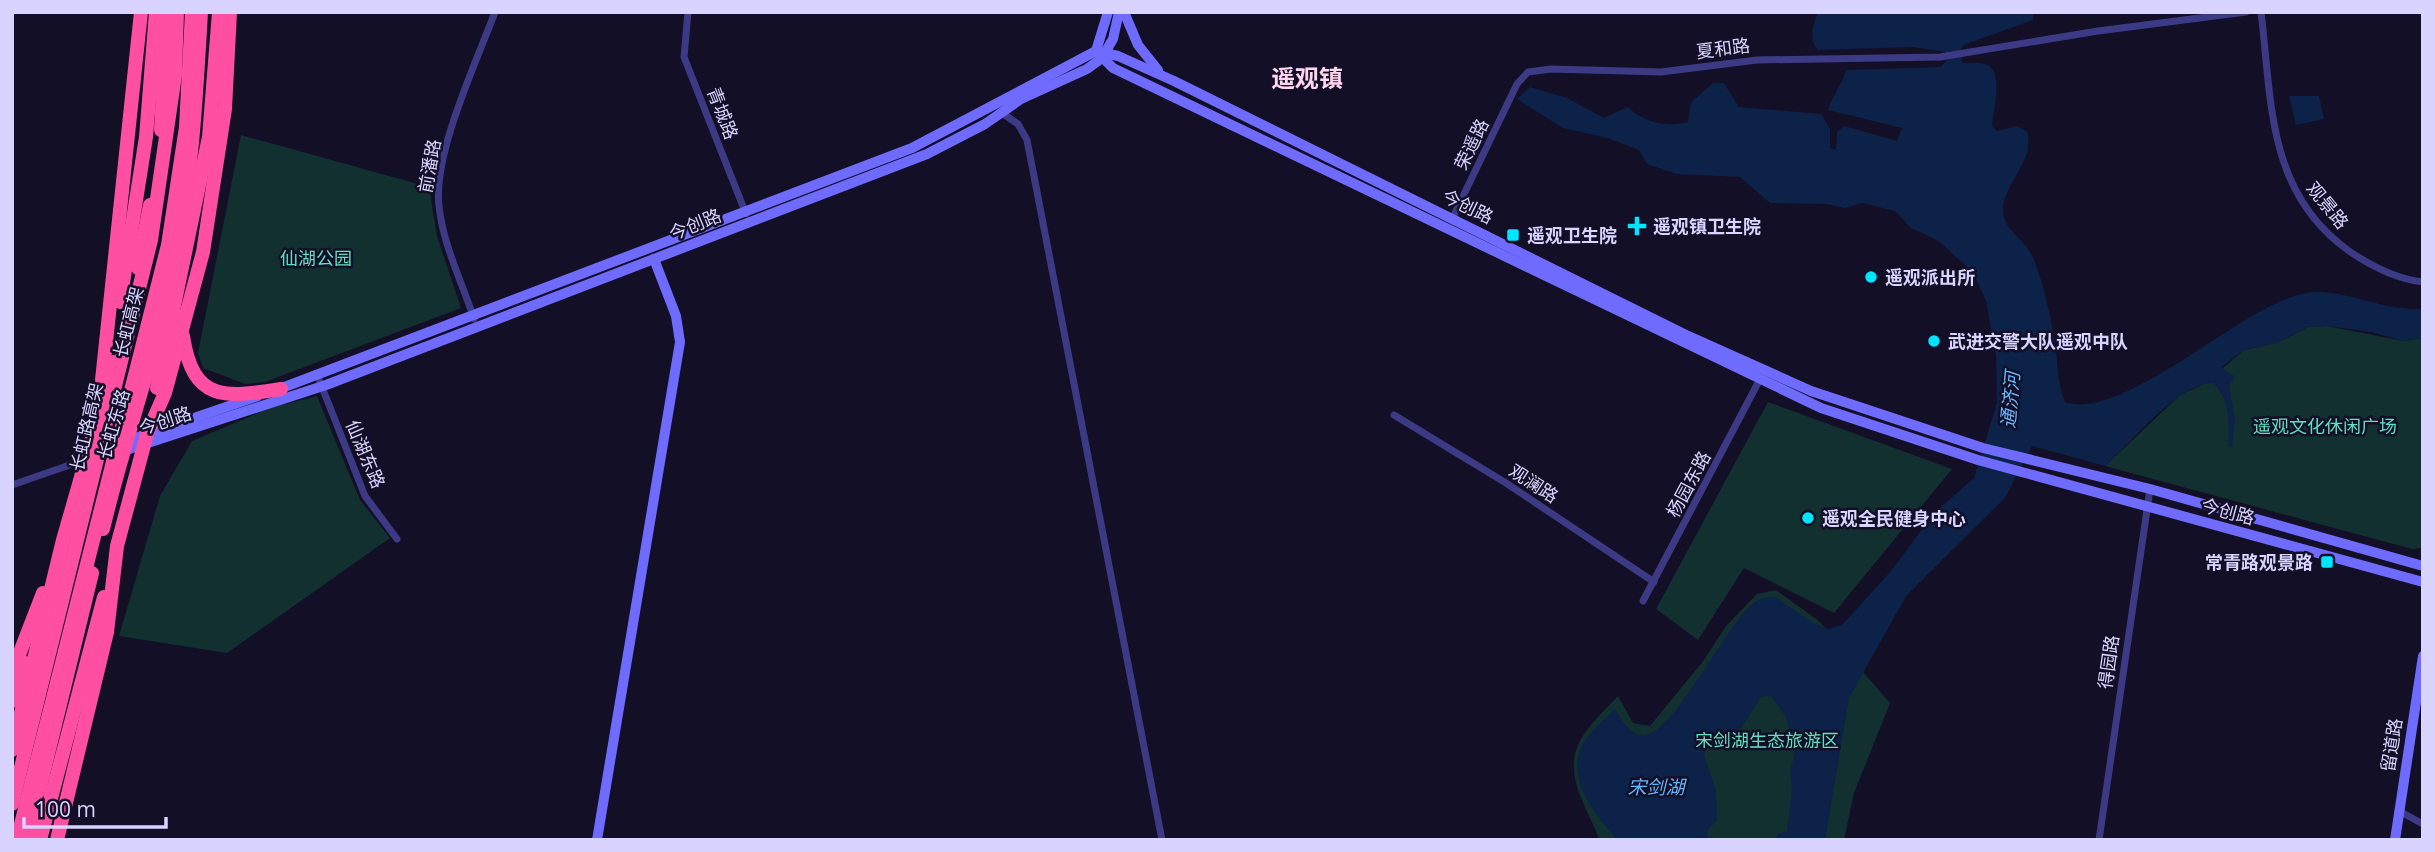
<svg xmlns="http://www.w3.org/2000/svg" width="2435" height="852" font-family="'Open Sans','Noto Sans SC',sans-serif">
<rect width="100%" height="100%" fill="#130f26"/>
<g fill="#12302f">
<path d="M241 135 429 187 437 236 461 308 265 382 245 384 203 368 198 353Z"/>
<path d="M2327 326 2403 341 2423 338V548L2412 549 2105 466 2180 395 2204 384 2244 350 2279 342 2308 327Z"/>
<path d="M317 396 360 500 390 538 227 653 119 636 160 496 192 441 270 408Z"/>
<path d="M1768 402 1952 469 1834 613 1744 568 1698 640 1656 609Z"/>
<path d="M1776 590 1819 621 1890 703 1854 793 1844 840H1599C1595 825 1587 814 1582 800 1560 749 1586 730 1618 696L1633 723 1650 726 1704 660 1726 626 1757 594Z"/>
</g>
<g fill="#0c2248">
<path d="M1818 12H2034L2033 20 1966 44 1961 48 1962 63C1969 64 1979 62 1985 64 2005 70 1993 111 1992 125L1997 131 2017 126 2027 132C2036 161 2001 186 2003 212 2005 232 2026 239 2034 260 2044 286 2051 317 2055 344 2058 364 2057 383 2065 402 2115 421 2226 324 2277 303 2289 297 2310 290 2323 292 2359 295 2383 310 2423 309V338L2403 341 2371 332 2327 326 2308 327 2279 342 2244 350 2221 367 2235 377 2229 386 2235 420 2232 447 2228 446C2229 424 2231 400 2213 383 2177 384 2132 442 2105 466L2032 446 2005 498 1906 596 1849 698 1825 840H1775L1778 834 1787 831 1792 789 1790 772 1795 753 1786 717 1771 696 1761 697 1741 728 1707 745 1704 755 1716 791 1717 820 1707 831 1708 840H1618C1596 816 1563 777 1584 742 1591 730 1605 719 1615 709 1621 718 1629 734 1641 735 1673 740 1726 620 1758 600 1762 598 1770 597 1774 596L1813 623 1828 629 1842 625 1892 570 1933 514 1974 478 1997 403 1996 356 1986 301 1973 272 1937 240 1911 228 1895 211 1863 203 1845 208 1827 204 1770 203 1740 177 1677 174 1647 164 1639 150 1608 138 1563 128 1517 99 1530 87 1567 98 1604 118 1628 107C1643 122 1666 128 1688 122L1691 102 1713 83H1724L1739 107 1821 114 1830 129V148L1836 150 1837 132 1844 126 1897 141 1902 128 1828 110C1833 94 1842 85 1846 70L1941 67 1948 59 1946 52 1913 47 1818 50C1808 39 1813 25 1818 12Z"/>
<path d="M2289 96H2319L2324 119 2296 125Z"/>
</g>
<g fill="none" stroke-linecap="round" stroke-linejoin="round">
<g stroke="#3d3a85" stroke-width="7">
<path d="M688 12 684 57 746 214"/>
<path d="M2261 12C2272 102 2267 193 2349 251 2371 266 2396 279 2423 282"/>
<path d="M1002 113 1018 124 1027 140 1162 840"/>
<path d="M1453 217 1517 84 1528 72 1551 69 1661 72 1757 60 1940 57 2098 31 2246 12"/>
<path d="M474 319C462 282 443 245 439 206 433 154 476 63 495 12"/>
<path d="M318 377 365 496 397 539"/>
<path d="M1394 415 1506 483 1654 582"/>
<path d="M12 485 87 459"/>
<path d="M1643 601 1759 381"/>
<path d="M2399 811 2423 824"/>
<path d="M2099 840 2150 489"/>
</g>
<g stroke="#6f6bff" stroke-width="10">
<path d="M1124 12 1138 45 1158 70"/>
<path d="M1096 51 1113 68 1821 408 1978 460 2423 582"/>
<path d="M1096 51 1108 12"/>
<path d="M274 391 912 148 1096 51 1118 56 1174 81 1684 334 1811 391 1983 448 2150 489 2423 566"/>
<path d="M121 443 258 396"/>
<path d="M117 453 326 385 927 154 985 124 1021 99 1087 69 1102 58 1113 39 1119 12"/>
<path d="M597 840 680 342 676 316 654 259"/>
<path d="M2395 840 2423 656"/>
</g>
<g stroke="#ff4fa3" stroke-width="14">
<path d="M161 130 167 12"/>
<path d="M138 268 150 205"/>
<path d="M120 302 146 137 156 12"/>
<path d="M183 336C193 402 224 398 281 389"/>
<path d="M102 380 141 12"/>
<path d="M157 388 209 137 219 12"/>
<path d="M103 529C123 444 153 362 172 277 191 187 196 103 201 12"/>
<path d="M12 673 43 593"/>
<path d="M12 701 23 662"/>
<path d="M12 750 63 540 114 362"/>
<path d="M27 840 92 573"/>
<path d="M40 840 104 597"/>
<path d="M57 840 107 632 117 546 147 434 165 393 203 252 225 109 230 12"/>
</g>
<g stroke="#ff4fa3" stroke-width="14">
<path d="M12 804 151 240 175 75 177 12"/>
<path d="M17 840 168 245 186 127 192 12"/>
</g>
</g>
<g fill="#00e5ff" stroke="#130f26" stroke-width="2.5">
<path d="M1633.5 215.5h7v7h7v7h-7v7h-7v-7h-7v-7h7z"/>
<rect x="1506" y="228" width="14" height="14" rx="3.5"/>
<circle cx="1871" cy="277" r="7"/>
<circle cx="1934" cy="341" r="7"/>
<circle cx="1808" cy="518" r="7"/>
<rect x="2320" y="555" width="14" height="14" rx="3.5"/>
</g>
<g text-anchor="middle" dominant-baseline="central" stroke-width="5" stroke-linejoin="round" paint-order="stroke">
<g font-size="18" fill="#d9d4ff" stroke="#130f26">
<text transform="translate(1723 48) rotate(-7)">夏和路</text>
<text transform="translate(723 113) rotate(69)">青城路</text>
<text transform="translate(1471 144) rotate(-64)">荣遥路</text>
<text transform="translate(429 166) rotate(-80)">前潘路</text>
<text transform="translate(2328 205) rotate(51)">观景路</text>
<text transform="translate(1468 206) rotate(26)">今创路</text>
<text transform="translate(695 224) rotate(-22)">今创路</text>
<text transform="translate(128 322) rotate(-76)">长虹高架</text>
<text transform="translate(165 420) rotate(-18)">今创路</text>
<text transform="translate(113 424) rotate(-74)">长虹东路</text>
<text transform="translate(86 427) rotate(-77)">长虹路高架</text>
<text transform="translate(366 454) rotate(67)">仙湖东路</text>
<text transform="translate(1534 483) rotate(33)">观澜路</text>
<text transform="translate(1688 484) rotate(-62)">杨园东路</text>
<text transform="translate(2228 511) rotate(15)">今创路</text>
<text transform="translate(2108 662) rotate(-82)">得园路</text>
<text transform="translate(2391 745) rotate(-81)">留道路</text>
</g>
<g font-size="18" font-weight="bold" fill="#d9d4ff" stroke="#130f26" text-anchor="start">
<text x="1653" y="226">遥观镇卫生院</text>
<text x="1527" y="235">遥观卫生院</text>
<text x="1885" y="277">遥观派出所</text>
<text x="1948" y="341">武进交警大队遥观中队</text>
<text x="1822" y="518">遥观全民健身中心</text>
<text x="2313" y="562" text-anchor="end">常青路观景路</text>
</g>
<g font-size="18" fill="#5fe0c0" stroke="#130f26">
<text x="316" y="258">仙湖公园</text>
<text x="2325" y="426">遥观文化休闲广场</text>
<text x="1767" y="740">宋剑湖生态旅游区</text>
</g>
<g font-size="19" font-style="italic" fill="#62b6ff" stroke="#130f26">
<text transform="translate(2010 400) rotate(-85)">通济河</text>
<text x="1656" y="787">宋剑湖</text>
</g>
<g font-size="24" font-weight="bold" fill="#ffd6f0" stroke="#130f26">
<text x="1307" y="77">遥观镇</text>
</g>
</g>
<rect width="2435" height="852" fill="none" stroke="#d9d4ff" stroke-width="28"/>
<path d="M24 817v10h142v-10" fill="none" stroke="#d9d4ff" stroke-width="3.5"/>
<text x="35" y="817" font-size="21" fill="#d9d4ff" stroke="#130f26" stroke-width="5" paint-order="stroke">100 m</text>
</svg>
